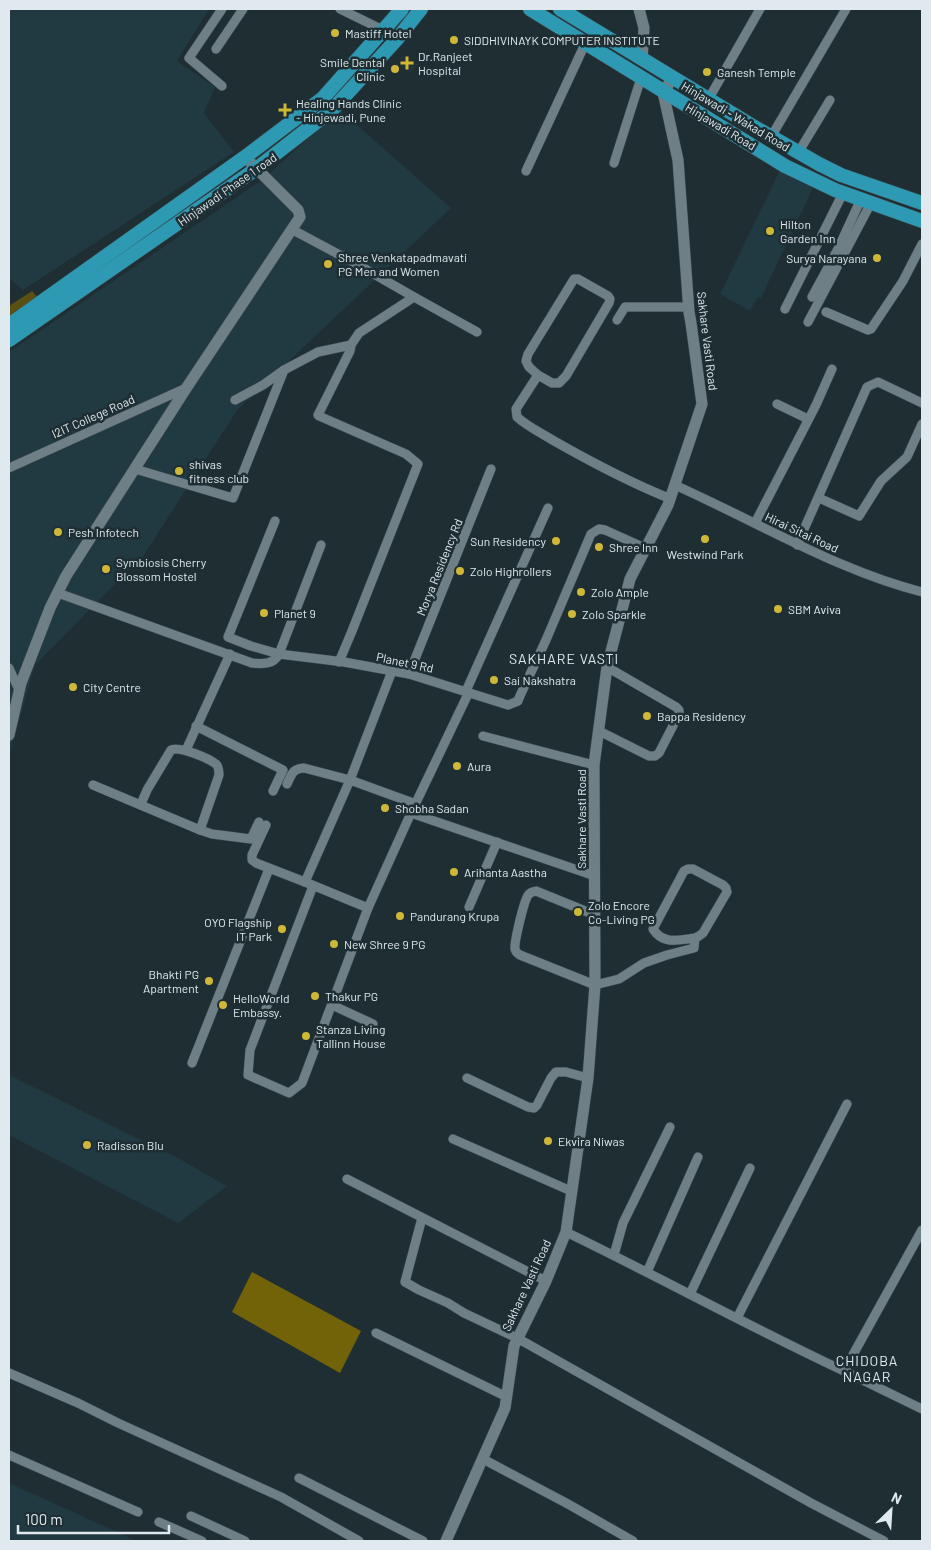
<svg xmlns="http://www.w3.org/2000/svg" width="931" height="1550" font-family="Barlow,sans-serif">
<rect width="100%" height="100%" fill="#1e2e33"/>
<g fill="#213941">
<path d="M9 9H209L177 61 215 87 204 113 234 152 23 290 9 278Z"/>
<path d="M405 54 417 65 409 73 398 62Z"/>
<path d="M340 110 451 208 238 409 144 555 35 665 9 757V352L262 180Z"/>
<path d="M780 170 813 188 761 298 758 297 750 311 720 294Z"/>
<path d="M9 1075 180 1159 227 1186 178 1223 9 1135Z"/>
<path d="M9 1483 137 1541H9Z"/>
</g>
<path fill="#5b5014" d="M32 291 40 300 9 321V306Z"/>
<path fill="#726308" d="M252 1272 361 1331 340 1373 232 1312Z"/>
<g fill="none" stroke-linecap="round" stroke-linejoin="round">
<g stroke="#3b494e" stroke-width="10">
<g id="minor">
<path d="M222 9 189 58 222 86"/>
<path d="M340 9 387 32"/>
<path d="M216 49 243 9"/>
<path d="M708 100 760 9"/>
<path d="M771 137 846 9"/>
<path d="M798 153 830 100"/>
<path d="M614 163 641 78"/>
<path d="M526 171 585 44"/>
<path d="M293 230 353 262 414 297 359 333 351 345 350 351 318 415 319 416 406 454 418 464 352 631 339 662"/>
<path d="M414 297 477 332"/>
<path d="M812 297 838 249 861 199"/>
<path d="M785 309 843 193"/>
<path d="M826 312 868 330 871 329 903 281 922 244"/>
<path d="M617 320 625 307H688"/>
<path d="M808 322 871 203"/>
<path d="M538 375 529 367 526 361 528 354 574 279H578L608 296 610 299 609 303 566 376 559 383H552L538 375 516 409 517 417C528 427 543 434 556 442 593 463 631 483 671 499"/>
<path d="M235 400 263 385 284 370 318 352 351 345"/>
<path d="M777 404 808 419"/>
<path d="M9 468 186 388"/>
<path d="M135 469 233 498 284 370"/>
<path d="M675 485C701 497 728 510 754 523 809 550 863 577 922 592"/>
<path d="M819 498 859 516 881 481 907 457 922 424"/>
<path d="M275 521 228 637 251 646 279 654 344 662 409 674 508 705 518 701 519 698 546 640 591 534 599 529 605 530 645 548"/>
<path d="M755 523 816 405 832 369"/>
<path d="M797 545 867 387 878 382 922 403"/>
<path d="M58 593 252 663C263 664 273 665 279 654L321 545"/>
<path d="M9 668 19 690"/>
<path d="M409 674 491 469"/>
<path d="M466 691 548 508"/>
<path d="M469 692 411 813 595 876"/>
<path d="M196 726 283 770 273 791"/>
<path d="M599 731 649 756H655L659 753 679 714V710L676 707 607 667"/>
<path d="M483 736 594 765"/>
<path d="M186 750 230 654"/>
<path d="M287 784C292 774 292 769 304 768L350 780 392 671"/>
<path d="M93 785 200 830 212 834 251 839 259 822"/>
<path d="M141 804 147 790 171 750C180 746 208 758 216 764 219 767 219 771 219 775L200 830"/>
<path d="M411 813 368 908 305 882 350 780 416 804"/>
<path d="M266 825 252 855V860L256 863 305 882"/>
<path d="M313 886 250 1050 248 1075 289 1093 302 1083 368 908"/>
<path d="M469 907 497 842"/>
<path d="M595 915 536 891C532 892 531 892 529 894 524 899 514 943 515 949 516 953 517 953 520 955L595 985 619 979 644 963 667 955 694 948 695 938 699 936 703 933 727 892 726 888 723 885 693 869H688L684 871 653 929C663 945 679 940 695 938"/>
<path d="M332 1005 373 1024"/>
<path d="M192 1063 269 869"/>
<path d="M467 1078 528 1107 534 1108 537 1105 551 1078 556 1072H566L588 1078"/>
<path d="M453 1139 571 1191"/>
<path d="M347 1179 546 1281"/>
<path d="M422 1218 405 1282 419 1290 448 1303 464 1313 517 1338 811 1503 884 1541"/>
<path d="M566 1232C659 1277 750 1327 844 1371L922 1230"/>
<path d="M614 1255 623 1223 670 1127"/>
<path d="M647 1272 698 1157"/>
<path d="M690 1294 750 1168"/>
<path d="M737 1318 847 1104"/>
<path d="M376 1333 507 1397"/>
<path d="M844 1371 922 1409"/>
<path d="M9 1373 78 1403 118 1423 281 1497 359 1541"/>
<path d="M9 1455 138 1512"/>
<path d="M483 1459 568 1504 633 1541"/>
<path d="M299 1478 423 1541"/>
<path d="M191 1516 245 1541"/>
<path d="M159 1522 202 1541"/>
</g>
</g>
<g stroke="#3b494e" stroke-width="12">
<g id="tertiary">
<path d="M639 9 644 28 642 60"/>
<path d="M9 735 21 683 50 608 66 576 187 387 300 217 298 210 245 157"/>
<path d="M446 1541 505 1408 514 1346 546 1281 566 1232 588 1078 595 985 594 765 607 667 630 579 668 505 702 404 691 323 689 312 678 160 663 92 673 78"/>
</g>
</g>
<g stroke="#3b494e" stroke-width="15">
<g id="primary">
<path d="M530 9 785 166 835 190 922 221"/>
<path d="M560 9 751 125 819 164 841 175 922 203"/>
<path d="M9 325 245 157 323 98 402 9"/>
<path d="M9 340 256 169 332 110 397 39 421 9"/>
</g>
</g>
<use href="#minor" stroke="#6e7f86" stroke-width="9"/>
<use href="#tertiary" stroke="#6e7f86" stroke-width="11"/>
<use href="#primary" stroke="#2e99b2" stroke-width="14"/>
</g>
<g fill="#cfb837" stroke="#1e2e33" stroke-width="2">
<circle cx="335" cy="33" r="5"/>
<circle cx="454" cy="40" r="5"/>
<path d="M404.5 55.5h5v5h5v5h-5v5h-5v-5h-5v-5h5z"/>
<circle cx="395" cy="69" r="5"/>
<circle cx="707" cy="72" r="5"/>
<path d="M282.5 102.5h5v5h5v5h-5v5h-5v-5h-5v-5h5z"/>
<circle cx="770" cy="231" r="5"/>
<circle cx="877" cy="258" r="5"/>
<circle cx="328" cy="264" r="5"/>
<circle cx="179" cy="471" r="5"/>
<circle cx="58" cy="532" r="5"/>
<circle cx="705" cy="539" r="5"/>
<circle cx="556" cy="541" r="5"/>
<circle cx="599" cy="547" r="5"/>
<circle cx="106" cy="569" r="5"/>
<circle cx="460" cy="571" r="5"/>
<circle cx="581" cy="592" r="5"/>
<circle cx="778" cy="609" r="5"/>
<circle cx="264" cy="613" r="5"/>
<circle cx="572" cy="614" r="5"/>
<circle cx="494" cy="680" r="5"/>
<circle cx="73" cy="687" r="5"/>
<circle cx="647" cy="716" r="5"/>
<circle cx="457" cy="766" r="5"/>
<circle cx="385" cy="808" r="5"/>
<circle cx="454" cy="872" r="5"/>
<circle cx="578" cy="912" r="5"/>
<circle cx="400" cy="916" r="5"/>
<circle cx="282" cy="929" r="5"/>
<circle cx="334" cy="944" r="5"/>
<circle cx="209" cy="981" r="5"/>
<circle cx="315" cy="996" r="5"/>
<circle cx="223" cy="1005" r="5"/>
<circle cx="306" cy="1036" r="5"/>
<circle cx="548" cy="1141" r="5"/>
<circle cx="87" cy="1145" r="5"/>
</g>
<g text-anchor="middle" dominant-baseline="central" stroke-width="5" stroke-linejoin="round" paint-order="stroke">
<g font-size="12" fill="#e0eaee" stroke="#1e2e33" text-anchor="start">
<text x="345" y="33">Mastiff Hotel</text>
<text x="464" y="40">SIDDHIVINAYK COMPUTER INSTITUTE</text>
<text x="418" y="56">Dr.Ranjeet<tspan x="418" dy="14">Hospital</tspan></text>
<text x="385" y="62" text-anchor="end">Smile Dental<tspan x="385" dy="14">Clinic</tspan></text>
<text x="717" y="72">Ganesh Temple</text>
<text x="296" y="103">Healing Hands Clinic<tspan x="296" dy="14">- Hinjewadi, Pune</tspan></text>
<text x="780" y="224">Hilton<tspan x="780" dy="14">Garden Inn</tspan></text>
<text x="338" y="257">Shree Venkatapadmavati<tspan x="338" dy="14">PG Men and Women</tspan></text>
<text x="867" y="258" text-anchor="end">Surya Narayana</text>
<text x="189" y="464">shivas<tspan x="189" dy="14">fitness club</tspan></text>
<text x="68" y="532">Pesh Infotech</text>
<text x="546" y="541" text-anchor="end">Sun Residency</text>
<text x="609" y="547">Shree Inn</text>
<text x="705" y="554" text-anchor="middle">Westwind Park</text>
<text x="116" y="562">Symbiosis Cherry<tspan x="116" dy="14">Blossom Hostel</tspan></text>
<text x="470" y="571">Zolo Highrollers</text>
<text x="591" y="592">Zolo Ample</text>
<text x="788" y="609">SBM Aviva</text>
<text x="274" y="613">Planet 9</text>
<text x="582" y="614">Zolo Sparkle</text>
<text x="504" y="680">Sai Nakshatra</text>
<text x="83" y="687">City Centre</text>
<text x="657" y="716">Bappa Residency</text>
<text x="467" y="766">Aura</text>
<text x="395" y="808">Shobha Sadan</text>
<text x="464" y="872">Arihanta Aastha</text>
<text x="588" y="905">Zolo Encore<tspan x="588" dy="14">Co-Living PG</tspan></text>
<text x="410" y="916">Pandurang Krupa</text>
<text x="272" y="922" text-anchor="end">OYO Flagship<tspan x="272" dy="14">IT Park</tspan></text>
<text x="344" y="944">New Shree 9 PG</text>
<text x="199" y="974" text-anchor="end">Bhakti PG<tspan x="199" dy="14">Apartment</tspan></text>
<text x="325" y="996">Thakur PG</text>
<text x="233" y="998">HelloWorld<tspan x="233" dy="14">Embassy.</tspan></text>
<text x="316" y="1029">Stanza Living<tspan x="316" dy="14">Tallinn House</tspan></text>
<text x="558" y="1141">Ekvira Niwas</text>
<text x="97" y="1145">Radisson Blu</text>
</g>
<g font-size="12" fill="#e0eaee" stroke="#1e2e33">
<text transform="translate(736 116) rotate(31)">Hinjawadi - Wakad Road</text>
<text transform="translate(721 126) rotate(31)">Hinjawadi Road</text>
<text transform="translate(227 189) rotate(-35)">Hinjawadi Phase 1 road</text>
<text transform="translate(708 341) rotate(83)">Sakhare Vasti Road</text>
<text transform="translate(93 416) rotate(-24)">I2IT College Road</text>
<text transform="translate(802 532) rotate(25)">Hirai Sitai Road</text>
<text transform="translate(439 567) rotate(-68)">Morya Residency Rd</text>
<text transform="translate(405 662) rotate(12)">Planet 9 Rd</text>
<text transform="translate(581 819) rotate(-90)">Sakhare Vasti Road</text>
<text transform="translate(526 1285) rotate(-65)">Sakhare Vasti Road</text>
</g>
<g font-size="14" letter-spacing="1" fill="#e0eaee" stroke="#1e2e33">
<text x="564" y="658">SAKHARE VASTI</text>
<text x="867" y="1360">CHIDOBA<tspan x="867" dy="16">NAGAR</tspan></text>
</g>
</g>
<rect width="931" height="1550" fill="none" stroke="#e0eaee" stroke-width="20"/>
<g transform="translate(891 1510) rotate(25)" stroke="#1e2e33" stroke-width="4" paint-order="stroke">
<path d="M0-4L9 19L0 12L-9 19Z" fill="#e0eaee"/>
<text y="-8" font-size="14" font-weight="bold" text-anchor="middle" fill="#e0eaee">N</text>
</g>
<path d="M18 1525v8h151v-8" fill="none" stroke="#e0eaee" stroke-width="2.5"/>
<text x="25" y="1525" font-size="15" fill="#e0eaee" stroke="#1e2e33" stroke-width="4" paint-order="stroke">100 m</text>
</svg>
